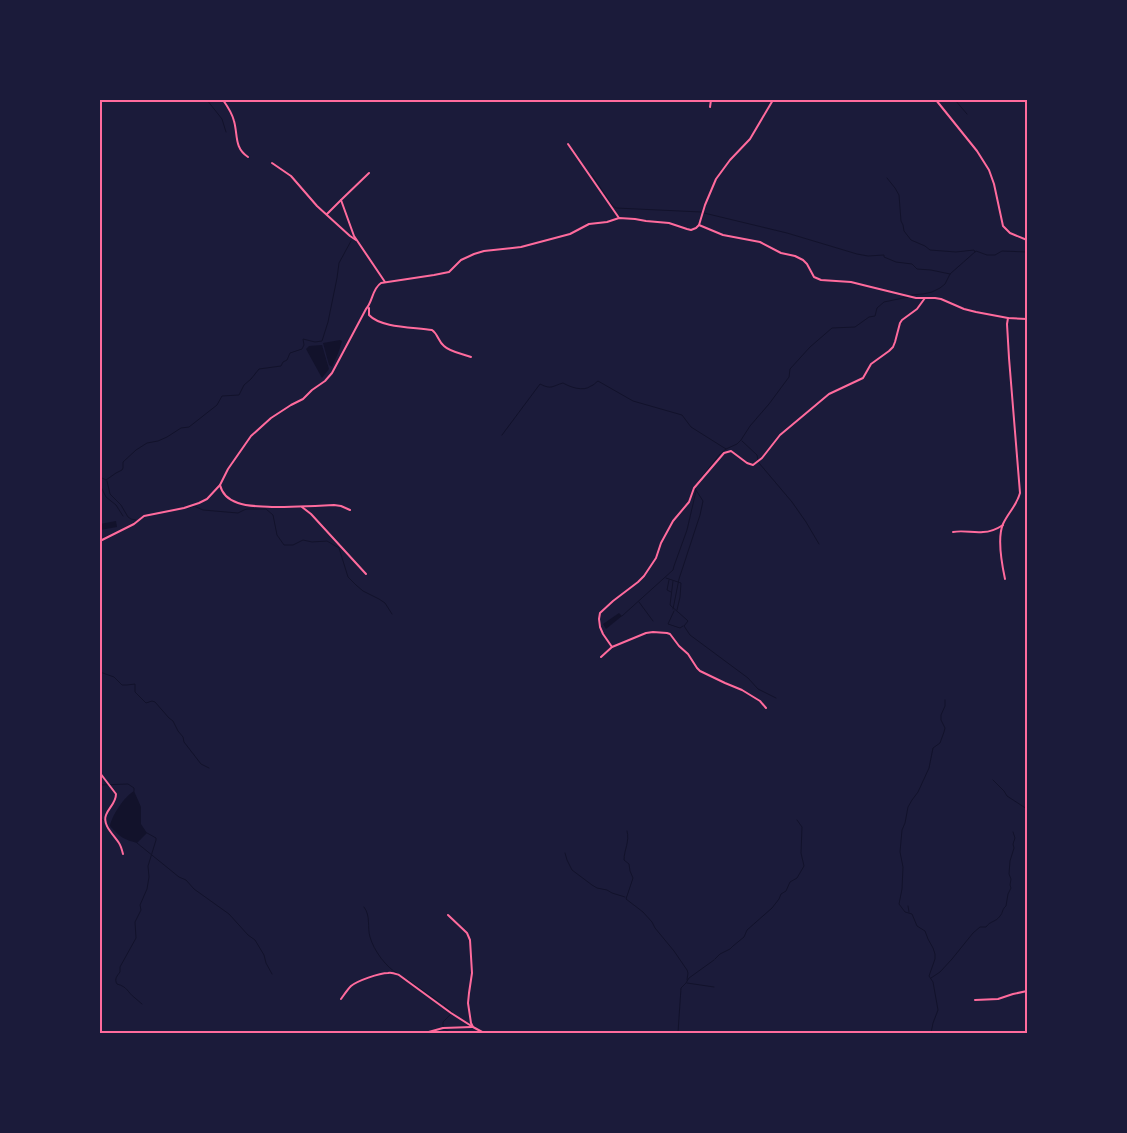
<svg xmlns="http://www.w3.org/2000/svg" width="1127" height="1133" font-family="'Crimson Pro',serif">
<rect width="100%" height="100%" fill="#1b1b3a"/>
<g fill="#12122b">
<path d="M340 340 342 341C340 350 336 358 332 367L329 365 323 343Z"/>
<path d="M322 345 329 369 322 378 306 349 309 346Z"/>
<path d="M116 521 117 527 100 530V524Z"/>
<path d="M619 613 622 616 606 629 603 624Z"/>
<path d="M134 791 138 800 141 807V824L147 833 137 843C123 839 120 837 110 826 112 815 124 797 134 791Z"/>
</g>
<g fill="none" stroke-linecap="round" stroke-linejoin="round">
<g stroke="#12122b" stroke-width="1">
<path d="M207 100 222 119 226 132"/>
<path d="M955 100 967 114"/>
<path d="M592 175 612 205 616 208 701 212"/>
<path d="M887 178 895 188 899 195 901 221 903 225 904 231 911 240 925 246 930 250 956 252 974 250 975 252"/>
<path d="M704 213 787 233 857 254 868 256 884 255V257L896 262 912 264 917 269 931 270 950 274"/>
<path d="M910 295 923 294 932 292 940 288 945 284 950 274 976 251 987 255H995L1002 251 1027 252"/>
<path d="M502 435 540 384C552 390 552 386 563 383 570 387 583 392 591 386 594 385 595 383 598 381L633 401 682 415 691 427 726 449"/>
<path d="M742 441 757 455 758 460"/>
<path d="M759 463 792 502 806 522 819 544"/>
<path d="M100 477 106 480 116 473 122 470 123 468V462L136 450 147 443 158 441 167 437 181 428 189 427 217 405 222 396 239 395 244 385 251 379 259 369 281 366 283 362 287 360 290 353 302 349 304 345 303 339 315 342 322 341 328 322 337 278 339 263 351 241"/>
<path d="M107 481 110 494 121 505 128 517 131 519 136 520"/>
<path d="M100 485 106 497 116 505 123 516"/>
<path d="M188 508 194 506 203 510 238 513 244 510 247 509H266L273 515 277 535 284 545H293L303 540 312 542 327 541 339 548 348 577 356 585 363 591 379 599 385 603 392 614"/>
<path d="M666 578 681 583 680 597 677 610"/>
<path d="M669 580 667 590 671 592"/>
<path d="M673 581 670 605 687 620 688 621 684 626 690 635 748 678 758 689 776 698"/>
<path d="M639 602 653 621"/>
<path d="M673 609 679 579 700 515 703 501 694 487 720 454 726 449 737 444 741 440 750 426 769 404 789 377 790 369 810 347 832 328 855 327 869 317 875 316 877 308 884 302 908 297"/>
<path d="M674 611 668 624 680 628 683 626"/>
<path d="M622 616 673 570 674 566 687 530 696 491"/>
<path d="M100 672 114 677 122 685H127L135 684V692L146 703 152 701 155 702 169 718 173 721 178 731 183 737 184 742 201 764 209 768"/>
<path d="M993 780 1004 791 1007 796 1027 809"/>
<path d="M100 785 128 784 134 788V791"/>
<path d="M100 817 104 821"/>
<path d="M627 831C630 841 624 850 624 860L629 864 630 871 633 878 626 899 643 912 652 922 655 928 674 951 687 970 688 973 687 980"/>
<path d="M137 843 179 877 186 880 194 889 229 914 248 935 255 940 264 955 266 963 272 974"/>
<path d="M565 853 567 860 572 870 592 885 597 888 607 890 612 893 625 897"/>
<path d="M908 906 909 912"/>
<path d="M364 907C371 916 367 927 370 937 374 951 386 967 398 974"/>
<path d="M715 959 720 954 730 949 733 946 744 937 747 930 772 908 779 899 781 894 786 891 790 882 797 878 804 866 801 853 802 827 797 820"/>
<path d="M931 978 940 972 952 959 973 933 980 927H986C990 921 996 922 1000 916 1003 913 1002 909 1006 906L1008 894 1011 888 1010 885 1011 879 1009 874 1010 861 1014 848 1013 844 1015 838 1013 832"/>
<path d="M408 980 442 1004"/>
<path d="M687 983 714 987"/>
<path d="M142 1004C140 1002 137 1000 135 998 127 992 128 987 117 984 114 979 117 976 120 972V967L136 938 135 922 141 910 140 905 147 889 149 877 148 866 156 840V838L147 833"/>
<path d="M444 1005 452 1012"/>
<path d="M443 1026V1022L450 1015"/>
<path d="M444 1029 452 1033"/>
<path d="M678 1033 681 988 686 983 689 978 714 960"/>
<path d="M931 1033 933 1023 938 1010 933 982 929 976 935 959V954L933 948 928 939 925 931 917 926 912 914 905 912 899 904 902 889 903 867 900 852 902 830 905 823 908 807 912 800 918 792 929 768 933 748 940 743 944 732 945 728 941 720V715L945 706V700"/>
</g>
<g stroke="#ff6b9d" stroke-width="2">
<path d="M223 100C228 107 232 113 234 121 238 135 234 148 248 157"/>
<path d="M936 100 977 151 989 170 994 184 1003 226 1010 233 1027 240"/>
<path d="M710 107 711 100"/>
<path d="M568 144 619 218"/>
<path d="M272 163 291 176 317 206 350 236 356 240"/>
<path d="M369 173 341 200 354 236 385 282"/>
<path d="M327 214 341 200"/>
<path d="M699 225 723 235 760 242 781 253 795 256 803 260 807 264 814 277 821 280 851 282 867 286 916 298H935L941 299 964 309 976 312 1008 318 1027 319"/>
<path d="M369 308V315C381 328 414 327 432 330 438 334 438 341 444 346 450 352 463 354 471 357"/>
<path d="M220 485C222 494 229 500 238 503 249 507 261 506 272 507 293 507 314 506 334 505L341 506 350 510"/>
<path d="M302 507 311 514 366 574"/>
<path d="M953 532C963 530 973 533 983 532 990 532 997 529 1003 525"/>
<path d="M100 541 134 524 144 516 184 508 199 503 207 499 220 485 228 469 251 436 271 418 291 405 303 399 312 390 325 381 332 373 366 309C373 301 372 289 381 283L434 275 449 272 461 260 474 254 484 251 521 247 570 234 589 224 607 222 619 218 635 219 646 221 669 223 687 229 691 230 696 228 699 225 705 205 716 179 730 160 750 139 773 100"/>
<path d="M1005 579C1002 565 997 538 1003 524 1008 513 1017 505 1020 493L1009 358 1007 324 1008 318"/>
<path d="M612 647 603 634 600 627 599 619 600 613 613 601 638 582 644 576 656 558 661 543 673 521 689 502 694 488 724 453 731 451 747 463 753 465 762 458 780 435 829 394 863 378 871 364 889 351 893 347 895 342 900 323 902 320 917 309 925 298"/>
<path d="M601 657 612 647 646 633 653 632 667 633 670 634 679 646 688 654 697 668 700 671 725 683 742 690 760 701 766 708"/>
<path d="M100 773 116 794C116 803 109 807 106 815 102 825 114 835 119 843 121 846 122 850 123 854"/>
<path d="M448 915 467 933 470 940 472 973 469 993 468 1003 471 1023 473 1027 484 1033"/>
<path d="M341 999C344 995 347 990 351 986 357 981 379 973 388 973 392 972 396 974 399 975L451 1013 473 1027"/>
<path d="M975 1000 998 999 1013 994 1027 991"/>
<path d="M425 1033 443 1028 472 1027"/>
</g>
</g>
<rect width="1127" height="1133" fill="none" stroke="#1b1b3a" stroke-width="202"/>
<rect x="101" y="101" width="925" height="931" fill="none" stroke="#ff6b9d" stroke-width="2"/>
</svg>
